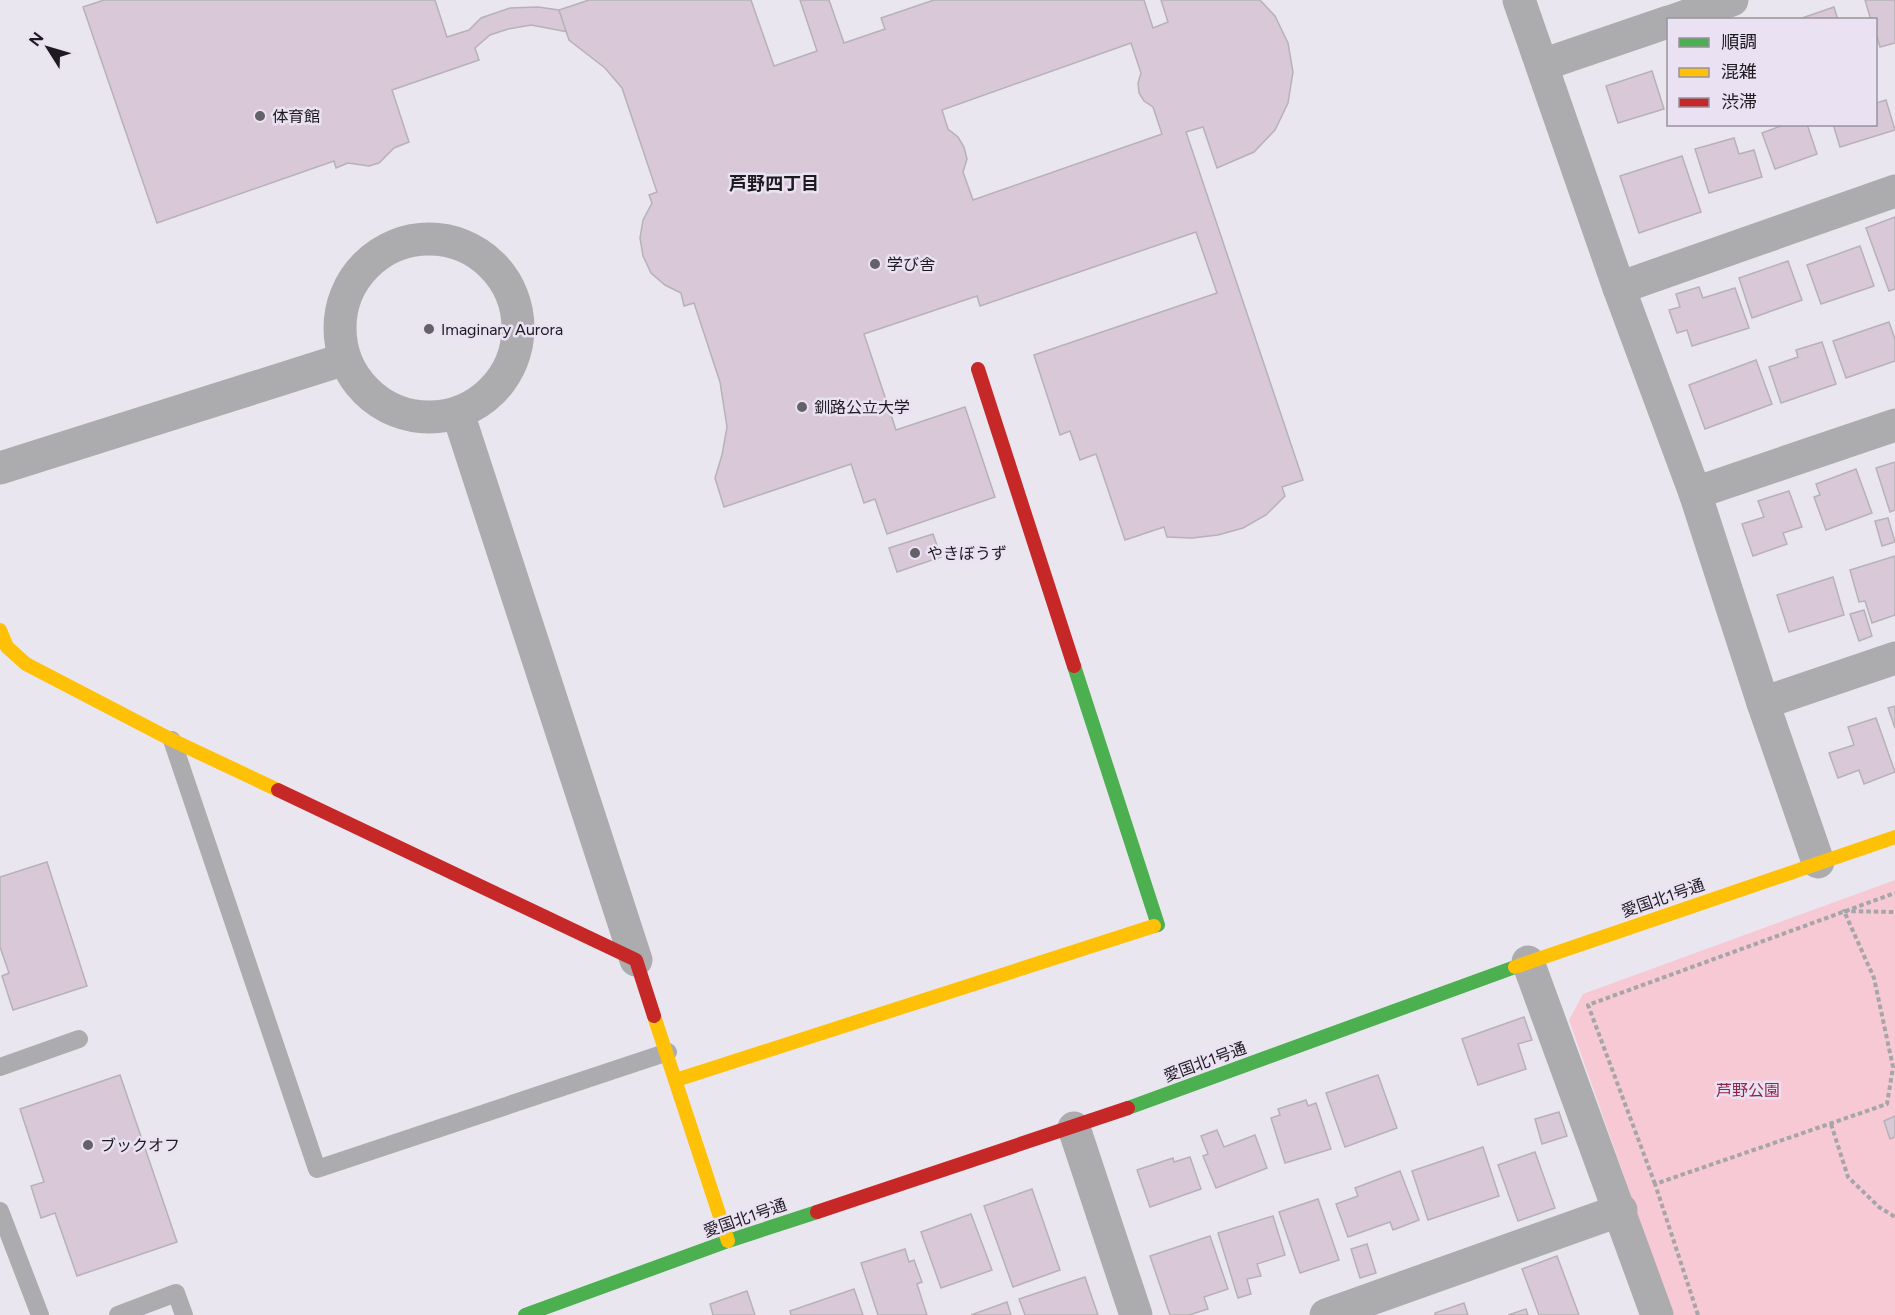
<svg xmlns="http://www.w3.org/2000/svg" width="1895" height="1315" font-family="Figtree,'Noto Sans JP',sans-serif">
<rect width="100%" height="100%" fill="#eae6ef"/>
<path fill="#f6c9d4" d="M1895 880V1315H1673L1569 1020 1583 994Z"/>
<g fill="#d9c8d7" stroke="#b6b2b7" stroke-width="1.5" fill-rule="evenodd">
<path d="M104 0H435L447 37 469 30 481 18 510 8 538 7 559 10 568 32 531 25 508 29 490 35 475 48 479 60 392 90 409 142 394 148 379 163 369 166 348 163 336 168 334 161 157 223 83 7Z"/>
<path d="M589 0H751L774 66 817 51 800 0H829L844 43 885 29 881 18 934 0H1144L1153 28 1168 22 1161 0H1260L1275 16 1288 43 1293 72 1288 103 1275 130 1254 152 1217 168 1203 127 1186 132 1303 480 1282 487 1285 496 1266 515 1243 528 1218 535 1192 538 1167 537 1164 527 1125 540 1096 454 1080 460 1070 431 1060 435 1034 355 1217 293 1196 232 980 306 977 296 864 334 896 430 965 407 995 497 887 534 875 499 864 503 851 464 724 507 715 478 722 455 727 427 720 382 694 303 684 306 681 293 665 285 651 273 643 256 640 238 643 220 652 203 649 195 657 192 622 88 605 68 569 40 559 10ZM1131 43 1141 73 1138 83 1139 93 1144 101 1153 107 1162 134 973 200 963 172 967 159 964 147 958 137 948 129 942 110Z"/>
<path d="M1865 0H1895V43L1880 47 1876 33V20H1871Z"/>
<path d="M1834 7 1838 20H1799V19Z"/>
<path d="M1652 71 1664 109 1618 123 1606 86Z"/>
<path d="M1886 100 1895 130 1840 147 1833 124H1876V103Z"/>
<path d="M1786 124H1807L1817 154 1775 169 1762 133Z"/>
<path d="M1734 138 1739 154 1754 150 1762 177 1709 193 1695 149Z"/>
<path d="M1682 156 1701 212 1639 233 1620 176Z"/>
<path d="M1895 217V289L1889 291 1866 228Z"/>
<path d="M1860 246 1874 286 1821 304 1807 265Z"/>
<path d="M1788 261 1802 300 1752 318 1739 278Z"/>
<path d="M1699 287 1703 298 1735 288 1749 328 1692 346 1687 330 1677 333 1669 310 1680 307 1676 294Z"/>
<path d="M1889 322 1895 339V361L1846 378 1833 341Z"/>
<path d="M1822 342 1836 384 1781 403 1769 367 1798 357 1796 350Z"/>
<path d="M1756 360 1772 404 1705 429 1689 385Z"/>
<path d="M1895 462V510L1890 512 1876 468Z"/>
<path d="M1856 469 1872 513 1826 530 1814 497 1820 495 1816 484Z"/>
<path d="M1789 491 1802 527 1783 533 1787 544 1753 556 1742 524 1764 517 1758 501Z"/>
<path d="M1888 518 1895 542 1882 546 1875 521Z"/>
<path d="M933 534 941 557 897 572 889 548Z"/>
<path d="M1895 556V615L1872 623 1865 601 1859 602 1850 570Z"/>
<path d="M1833 577 1844 615 1789 632 1777 595Z"/>
<path d="M1864 610 1872 636 1859 641 1850 614Z"/>
<path d="M1895 706V728L1888 708Z"/>
<path d="M1876 718 1895 772 1864 784 1859 770 1838 778 1829 753 1854 745 1848 727Z"/>
<path d="M47 862 87 986 13 1010 2 976 9 973 0 947V877Z"/>
<path d="M1524 1017 1532 1040 1518 1044 1526 1069 1478 1085 1462 1039Z"/>
<path d="M120 1075 177 1242 77 1276 55 1213 41 1218 31 1186 44 1182 20 1109Z"/>
<path d="M1378 1075 1397 1128 1345 1147 1326 1093Z"/>
<path d="M1306 1100 1308 1106 1316 1103 1331 1149 1285 1163 1271 1118 1280 1115 1278 1109Z"/>
<path d="M1559 1112 1567 1136 1542 1144 1535 1119Z"/>
<path d="M1895 1116V1137L1890 1139 1884 1121Z"/>
<path d="M1217 1130 1224 1147 1255 1135 1267 1168 1216 1188 1203 1156 1208 1154 1201 1136Z"/>
<path d="M1483 1147 1499 1196 1428 1220 1412 1171Z"/>
<path d="M1535 1152 1555 1208 1518 1221 1498 1165Z"/>
<path d="M1190 1157 1201 1189 1150 1207 1137 1170 1173 1158 1174 1162Z"/>
<path d="M1400 1171 1419 1220 1393 1230 1390 1222 1348 1237 1336 1204 1358 1196 1355 1188Z"/>
<path d="M1032 1189 1060 1270 1013 1287 984 1206Z"/>
<path d="M1318 1199 1339 1260 1300 1273 1279 1212Z"/>
<path d="M971 1214 992 1270 941 1288 921 1232Z"/>
<path d="M1273 1216 1285 1255 1257 1264 1261 1276 1247 1279 1251 1294 1238 1298 1218 1233Z"/>
<path d="M1210 1236 1228 1289 1204 1297 1208 1309 1189 1315H1170L1150 1256Z"/>
<path d="M1367 1244 1376 1273 1360 1278 1351 1249Z"/>
<path d="M905 1249 909 1262 914 1260 922 1282 917 1284 927 1315H878L861 1263Z"/>
<path d="M1557 1256 1579 1315H1539L1522 1269Z"/>
<path d="M1085 1277 1098 1315H1025L1019 1299Z"/>
<path d="M854 1289 863 1315H791L790 1311Z"/>
<path d="M747 1291 755 1315H713L710 1304Z"/>
<path d="M1007 1302 1011 1315H971Z"/>
<path d="M1464 1303 1468 1315H1435V1313Z"/>
<path d="M1526 1309 1528 1315H1508Z"/>
</g>
<g fill="none" stroke-linecap="round" stroke-linejoin="round">
<g stroke="#a6a5a9" stroke-width="4" stroke-dasharray="4.5 3" stroke-linecap="butt">
<path d="M1831 1124 1848 1177 1879 1207 1895 1217"/>
<path d="M1655 1184 1588 1005 1895 893"/>
<path d="M1698 1315 1655 1184 1887 1104 1893 1067 1874 978 1844 911 1895 912"/>
</g>
<g stroke="#acacaf" stroke-width="18">
<path d="M172 740 317 1169 668 1052"/>
<path d="M0 1067 79 1039"/>
<path d="M0 1211 40 1315"/>
<path d="M118 1315 176 1293 184 1315"/>
</g>
<g stroke="#acacaf" stroke-width="33">
<path d="M1519 0 1619 288 1695 493 1763 703 1818 862"/>
<path d="M1675 20 1732 0"/>
<path d="M1542 65 1668 22"/>
<circle cx="429" cy="328" r="89"/>
<path d="M1619 288 1895 191"/>
<path d="M458 413 636 960"/>
<path d="M0 468 345 359"/>
<path d="M1695 493 1895 425"/>
<path d="M1763 703 1895 658"/>
<path d="M1528 962 1657 1315"/>
<path d="M1074 1128 1136 1315"/>
<path d="M1326 1315 1621 1210"/>
</g>
<g stroke="#4caf50" stroke-width="14">
<path d="M1074 666 1158 925 1154 926"/>
<path d="M1128 1108 1515 967"/>
<path d="M525 1315 728 1241 817 1212"/>
</g>
<g stroke="#ffc107" stroke-width="14">
<path d="M0 630 7 647 26 664 172 740 278 790"/>
<path d="M1515 967 1895 837"/>
<path d="M654 1016 728 1241"/>
<path d="M676 1080 1154 926"/>
</g>
<g stroke="#c62828" stroke-width="14">
<path d="M978 369 1074 666"/>
<path d="M278 790 636 960 654 1016"/>
<path d="M817 1212 1128 1108"/>
</g>
</g>
<g fill="#656168" stroke="#eae2f3" stroke-width="2">
<circle cx="260" cy="116" r="6"/>
<circle cx="875" cy="264" r="6"/>
<circle cx="429" cy="329" r="6"/>
<circle cx="802" cy="407" r="6"/>
<circle cx="915" cy="553" r="6"/>
<circle cx="88" cy="1145" r="6"/>
</g>
<g text-anchor="middle" dominant-baseline="central" stroke-width="5" stroke-linejoin="round" paint-order="stroke">
<g font-size="16" fill="#1d1a20" stroke="#eae2f3" text-anchor="start">
<text x="272" y="116">体育館</text>
<text x="887" y="264">学び舎</text>
<text x="441" y="329">Imaginary Aurora</text>
<text x="814" y="407">釧路公立大学</text>
<text x="927" y="553">やきぼうず</text>
<text x="100" y="1145">ブックオフ</text>
</g>
<g font-size="16" fill="#1d1a20" stroke="#eae2f3">
<text transform="translate(1663 898) rotate(-19)">愛国北1号通</text>
<text transform="translate(1205 1062) rotate(-20)">愛国北1号通</text>
<text transform="translate(745 1218) rotate(-19)">愛国北1号通</text>
</g>
<g font-size="16" fill="#922545" stroke="#eae2f3">
<text x="1748" y="1090">芦野公園</text>
</g>
<g font-size="18" font-weight="bold" fill="#1d1a20" stroke="#eae2f3">
<text x="774" y="184">芦野四丁目</text>
</g>
</g>
<rect x="1667" y="18" width="210" height="108" fill="#eae2f3" stroke="#98929f" stroke-width="1.5"/>
<rect x="1679" y="38" width="30" height="9" fill="#4caf50" stroke="#98929f" stroke-width="1.5"/>
<text x="1721" y="48" font-size="18" fill="#1d1a20">順調</text>
<rect x="1679" y="68" width="30" height="9" fill="#ffc107" stroke="#98929f" stroke-width="1.5"/>
<text x="1721" y="78" font-size="18" fill="#1d1a20">混雑</text>
<rect x="1679" y="98" width="30" height="9" fill="#c62828" stroke="#98929f" stroke-width="1.5"/>
<text x="1721" y="108" font-size="18" fill="#1d1a20">渋滞</text>
<g transform="translate(48 48) rotate(307)" stroke="#eae2f3" stroke-width="4.5" paint-order="stroke">
<path d="M0-4.5L10 22L0 15L-10 22Z" fill="#1d1a20"/>
<text y="-9" font-size="16" font-weight="bold" text-anchor="middle" fill="#1d1a20">N</text>
</g>
</svg>
